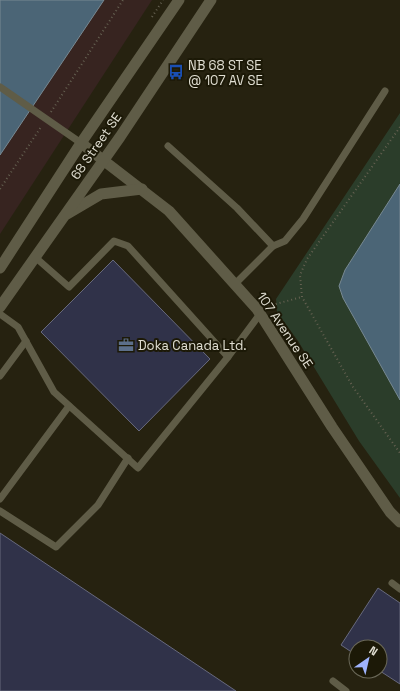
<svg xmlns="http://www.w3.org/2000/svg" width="400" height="691" font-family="'Space Grotesk',sans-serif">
<rect width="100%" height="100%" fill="#262210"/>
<path fill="#372420" d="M0 0H152L0 234Z"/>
<path fill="#2b3d2a" d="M400 113V498L359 441 298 341 277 312 276 299Z"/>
<g fill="#4b6576" stroke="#788992">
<path d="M0 0H104L0 155Z"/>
<path d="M400 184V400L343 298 339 286 345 270Z"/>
</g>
<g fill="#303249" stroke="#67697d">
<path d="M113 260 210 359 139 431 41 332Z"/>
<path d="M0 533 236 691H0Z"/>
<path d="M378 588 400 603V684L380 671V647H356V655L341 645Z"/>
</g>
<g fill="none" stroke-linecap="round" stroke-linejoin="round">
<g stroke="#656151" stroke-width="2" stroke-dasharray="1 3" stroke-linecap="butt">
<path d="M152 17 163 0"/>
<path d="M51 112 123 0"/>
<path d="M400 127 307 259 300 275 302 297 353 387 400 453"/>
<path d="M0 189 41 127"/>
<path d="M268 306 302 297"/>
</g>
<g stroke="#5f5c47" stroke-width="7">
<path d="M0 87 81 143"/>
<path d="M168 146 237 208 273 246 235 284"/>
<path d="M273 246 285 241 303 219 385 91"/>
<path d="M35 257 69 287 114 241 128 246 228 357 260 314"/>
<path d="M0 314 18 327 54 392 138 468 228 357"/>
<path d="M0 376 26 341"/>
<path d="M0 499 69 406"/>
<path d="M0 511 56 547 98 505 128 458"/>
<path d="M392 583 400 589"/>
<path d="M333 681 346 691"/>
</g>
<path stroke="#5f5c47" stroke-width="11" d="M81 143 169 211 257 309 332 427 390 512 400 522"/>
<g stroke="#5f5c47" stroke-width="11">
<path d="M67 214 101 194 142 189"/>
<path d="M0 268 81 143 179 0"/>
<path d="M0 307 120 137 211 0"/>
</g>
</g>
<defs>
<g id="bus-bare" transform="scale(1.2)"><path d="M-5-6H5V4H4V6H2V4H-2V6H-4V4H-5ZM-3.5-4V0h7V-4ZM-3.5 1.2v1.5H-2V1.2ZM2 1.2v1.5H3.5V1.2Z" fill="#1a4fb4" stroke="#1c1907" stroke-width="2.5" paint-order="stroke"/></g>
<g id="office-bare" transform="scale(1.2)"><path d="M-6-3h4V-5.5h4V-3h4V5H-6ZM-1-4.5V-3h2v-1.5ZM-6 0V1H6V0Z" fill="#5c6f8a" stroke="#1c1907" stroke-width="2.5" paint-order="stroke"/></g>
</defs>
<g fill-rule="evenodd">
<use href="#bus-bare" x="176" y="72"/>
<use href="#office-bare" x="126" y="345"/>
</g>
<g text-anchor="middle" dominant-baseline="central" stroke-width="4" stroke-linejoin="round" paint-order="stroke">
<g font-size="13" fill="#e0ded2" stroke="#1c1907" text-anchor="start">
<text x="188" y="65">NB 68 ST SE<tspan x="188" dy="15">@ 107 AV SE</tspan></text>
<text x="138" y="345">Doka Canada Ltd.</text>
</g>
<g font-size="13" fill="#e0ded2" stroke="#1c1907">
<text transform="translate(96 146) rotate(-55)">68 Street SE</text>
<text transform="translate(285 330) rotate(56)">107 Avenue SE</text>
</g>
</g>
<g transform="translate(368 659) rotate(34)"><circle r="19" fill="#1c1907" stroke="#6a6858"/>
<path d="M0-3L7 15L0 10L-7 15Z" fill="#9fb3fd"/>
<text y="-6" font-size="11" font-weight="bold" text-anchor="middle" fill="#e0ded2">N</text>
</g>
</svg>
